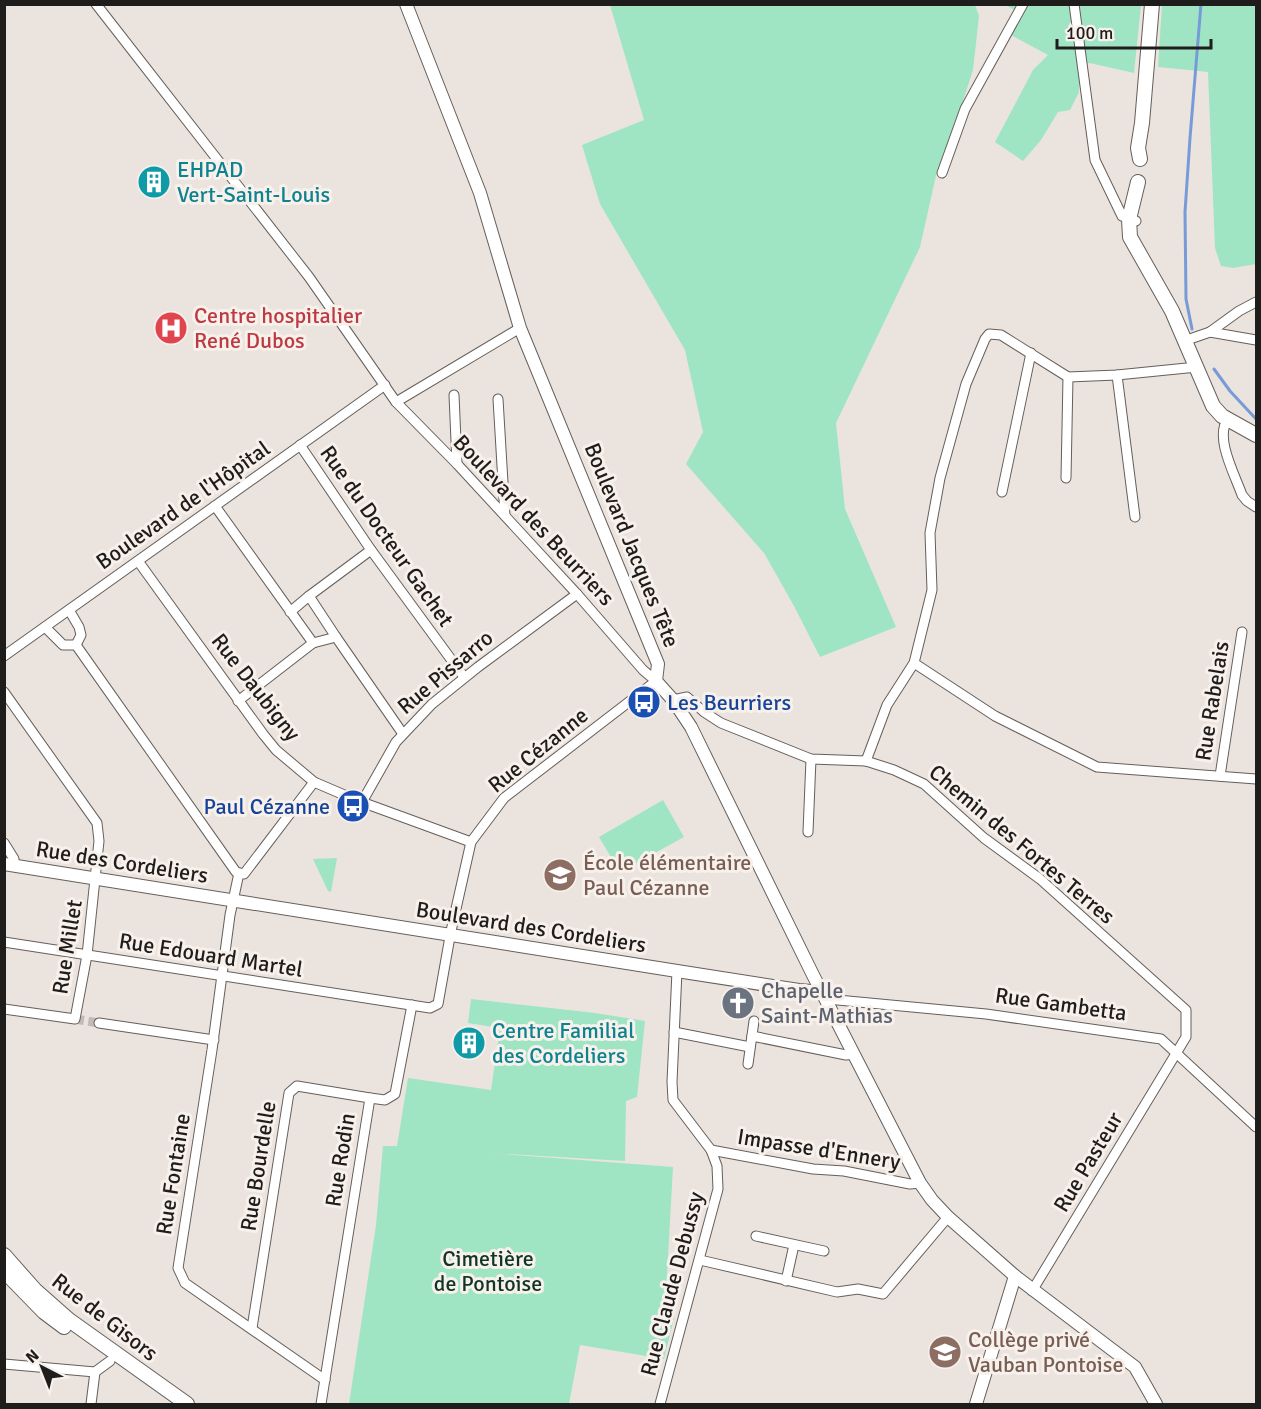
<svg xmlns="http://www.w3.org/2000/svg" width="1261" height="1409" font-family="Signika,sans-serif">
<rect width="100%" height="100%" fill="#eae3de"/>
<g fill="#9fe5c4">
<path d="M610 5H975L979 16 973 70 960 110 937 171 920 247 836 423 845 509 896 627 820 657 794 606 764 553 686 464 703 432 685 350 600 204 582 145 644 120Z"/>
<path d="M1005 5H1141L1134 73 1090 63 1079 64V92L1070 110 1058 112 1041 140 1023 161 995 142 1033 70 1048 55 1011 35 1023 14Z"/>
<path d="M1162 5H1256V264L1233 268 1221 266 1215 248 1208 72 1158 67Z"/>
<path d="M663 800 684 837 620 872 599 837Z"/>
<path d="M337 858 331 892 328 891 313 859Z"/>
<path d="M471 999 595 1013 645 1021 637 1097 626 1101 625 1161 489 1153 673 1167 665 1310 675 1314 664 1359 580 1345 569 1404H349L376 1225 383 1146H397L408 1078 491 1090 500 1028 468 1023Z"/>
</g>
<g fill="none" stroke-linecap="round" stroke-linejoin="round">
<g stroke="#769bd8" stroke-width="3">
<path d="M1192 329 1186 299 1185 212 1190 138 1201 4"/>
<path d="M1214 369 1230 391 1256 419"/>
</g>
<path stroke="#c1bbb7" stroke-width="9" stroke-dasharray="9 4.5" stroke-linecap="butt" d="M75 1019 99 1023"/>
<g stroke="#655f5b" stroke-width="11">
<g id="minor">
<path d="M1074 4 1095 160 1122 216 1136 221"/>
<path d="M942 173 965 109 1023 4"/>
<path d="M1210 332 1239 311 1256 302"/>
<path d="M1184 341 1210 332 1256 340"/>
<path d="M1117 375 1135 517"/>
<path d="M454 395 457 464"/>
<path d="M498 399 505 516"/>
<path d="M396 402 520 328"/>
<path d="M1228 419C1214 437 1235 475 1242 495L1247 501 1256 507"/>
<path d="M300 445 371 550 464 677"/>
<path d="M1066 478 1068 377"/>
<path d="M1002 492 1031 353"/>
<path d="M215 506 313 643 336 637 309 596 290 612"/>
<path d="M138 561 263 734 276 750 314 782 356 800 471 842"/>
<path d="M309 596 371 550"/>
<path d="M69 610 79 627 81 635 76 645"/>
<path d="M45 627 63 645H76"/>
<path d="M336 637 403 734"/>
<path d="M76 645 236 872 239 873 230 915 212 1050 178 1268 185 1283 325 1380"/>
<path d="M4 656 385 385"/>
<path d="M914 663 995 716 1097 767 1256 779"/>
<path d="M4 692 97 823 99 841 87 955 75 1019 4 1009"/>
<path d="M673 700 687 697 704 712 721 723 811 759 866 761 894 770 924 784 984 838 1040 879 1186 1010V1037L1032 1291"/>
<path d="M238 701 313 643"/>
<path d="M866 761 887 705 914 663 932 590 930 533 940 478 966 384 985 339 989 334 1001 335 1068 377 1117 375 1197 367"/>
<path d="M1220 776 1242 632"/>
<path d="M362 802 396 742 432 704 478 667 577 594"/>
<path d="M808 832 811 759"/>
<path d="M4 843 14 859V866"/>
<path d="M239 873 244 874 314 782"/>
<path d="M4 942 430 1008 438 1004 451 931 471 842 504 798 656 681 643 670 577 594 457 464 396 402 309 277 96 4"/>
<path d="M827 999 986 1014 1161 1039 1256 1127"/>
<path d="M99 1023 214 1040"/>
<path d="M674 1032 750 1047"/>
<path d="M752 1036 846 1055 854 1054"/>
<path d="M748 1064 754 1021"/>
<path d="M711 1150 813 1169 844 1171 910 1184 920 1183"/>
<path d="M756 1236 824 1251"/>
<path d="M700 1260 837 1292 858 1289 883 1294 948 1217"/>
<path d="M786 1281 794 1245"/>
<path d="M252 1328 289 1093 297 1086 370 1098"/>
<path d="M4 1364 95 1372 110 1361"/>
<path d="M91 1404 95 1372"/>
<path d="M321 1404 370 1098 385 1100 395 1094 412 1005"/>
<path d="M660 1404 718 1189 717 1166 711 1150 673 1100 672 1082 677 971"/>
</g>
</g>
<g stroke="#655f5b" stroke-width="14">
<g id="tertiary">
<path d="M406 4 480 193 520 328 658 664 656 681 673 700 691 727 813 975 920 1183 932 1200 948 1217 1015 1276 1135 1367 1156 1404"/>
<path d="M4 864 677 971 799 990 823 992"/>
<path d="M976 1404 1015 1276"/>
</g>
</g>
<g stroke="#655f5b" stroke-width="16">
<g id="secondary">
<path d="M1140 159 1138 148 1142 123 1152 4"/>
<path d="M1138 182 1129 219 1130 237 1172 311 1213 406 1222 416 1256 435"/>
<path d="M4 1255 35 1290 69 1320 187 1404"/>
<path d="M4 1271 44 1312 64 1327"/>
</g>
</g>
<use href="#minor" stroke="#fff" stroke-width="9"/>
<use href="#tertiary" stroke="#fff" stroke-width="12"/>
<use href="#secondary" stroke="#fff" stroke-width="14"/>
</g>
<defs>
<g id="building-disc" transform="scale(1.725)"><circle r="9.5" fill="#0f9aa8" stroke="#f7f0eb"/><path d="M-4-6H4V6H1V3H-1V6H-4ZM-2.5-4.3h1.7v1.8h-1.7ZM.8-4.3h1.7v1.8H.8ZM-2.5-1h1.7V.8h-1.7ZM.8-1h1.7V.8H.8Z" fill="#fff"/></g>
<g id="hospital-disc" transform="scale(1.725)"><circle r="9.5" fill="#e0444e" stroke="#f7f0eb"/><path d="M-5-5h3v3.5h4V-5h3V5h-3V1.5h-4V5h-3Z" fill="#fff"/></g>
<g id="bus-disc" transform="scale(1.725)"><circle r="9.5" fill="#1a4fb4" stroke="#f7f0eb"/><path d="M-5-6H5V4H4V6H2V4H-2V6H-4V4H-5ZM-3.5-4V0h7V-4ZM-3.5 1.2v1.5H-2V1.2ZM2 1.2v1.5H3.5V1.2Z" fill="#fff"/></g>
<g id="school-disc" transform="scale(1.725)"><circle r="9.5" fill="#8d6e63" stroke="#f7f0eb"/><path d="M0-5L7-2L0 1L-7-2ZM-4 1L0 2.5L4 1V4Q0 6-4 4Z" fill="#fff"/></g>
<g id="church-disc" transform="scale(1.725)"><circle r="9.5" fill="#6b7280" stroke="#f7f0eb"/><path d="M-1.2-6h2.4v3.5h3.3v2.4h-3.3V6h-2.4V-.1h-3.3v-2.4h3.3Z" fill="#fff"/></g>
</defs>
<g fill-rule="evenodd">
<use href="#building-disc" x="154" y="182"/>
<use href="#hospital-disc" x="171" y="328"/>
<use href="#bus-disc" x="644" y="702"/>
<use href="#bus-disc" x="353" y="806"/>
<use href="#school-disc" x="560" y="875"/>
<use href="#church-disc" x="738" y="1003"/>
<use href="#building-disc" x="469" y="1043"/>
<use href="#school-disc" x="945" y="1352"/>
</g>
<g text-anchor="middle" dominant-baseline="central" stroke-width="6" stroke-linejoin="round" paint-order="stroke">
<g font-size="22" fill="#0d838f" stroke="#f7f0eb" text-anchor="start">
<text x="177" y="169">EHPAD<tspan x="177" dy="25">Vert-Saint-Louis</tspan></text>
<text x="492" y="1030">Centre Familial<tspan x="492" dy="25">des Cordeliers</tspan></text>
</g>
<g font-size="22" fill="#be3a42" stroke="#f7f0eb" text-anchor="start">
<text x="194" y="315">Centre hospitalier<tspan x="194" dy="25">René Dubos</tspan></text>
</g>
<g font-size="22" fill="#1f1d1b" stroke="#f7f0eb">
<text transform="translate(183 505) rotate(-35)">Boulevard de l'Hôpital</text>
<text transform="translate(534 520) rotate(47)">Boulevard des Beurriers</text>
<text transform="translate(387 536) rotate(55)">Rue du Docteur Gachet</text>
<text transform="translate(632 545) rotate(68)">Boulevard Jacques Tête</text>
<text transform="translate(445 672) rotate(-40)">Rue Pissarro</text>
<text transform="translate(256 687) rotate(52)">Rue Daubigny</text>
<text transform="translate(1212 701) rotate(-81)">Rue Rabelais</text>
<text transform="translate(538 750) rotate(-39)">Rue Cézanne</text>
<text transform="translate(1022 844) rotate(40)">Chemin des Fortes Terres</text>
<text transform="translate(122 862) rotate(9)">Rue des Cordeliers</text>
<text transform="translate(531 927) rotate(9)">Boulevard des Cordeliers</text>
<text transform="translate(67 947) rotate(-81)">Rue Millet</text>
<text transform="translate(211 955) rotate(9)">Rue Edouard Martel</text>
<text transform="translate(1061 1004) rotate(8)">Rue Gambetta</text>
<text transform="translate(819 1149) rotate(9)">Impasse d'Ennery</text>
<text transform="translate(340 1160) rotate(-81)">Rue Rodin</text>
<text transform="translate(1088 1162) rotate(-59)">Rue Pasteur</text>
<text transform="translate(258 1166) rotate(-81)">Rue Bourdelle</text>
<text transform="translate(173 1174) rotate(-81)">Rue Fontaine</text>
<text transform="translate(672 1284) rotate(-75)">Rue Claude Debussy</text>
<text transform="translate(105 1317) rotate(38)">Rue de Gisors</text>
</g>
<g font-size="22" fill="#164399" stroke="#f7f0eb" text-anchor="start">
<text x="667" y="702">Les Beurriers</text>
<text x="330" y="806" text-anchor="end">Paul Cézanne</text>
</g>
<g font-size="22" fill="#785e54" stroke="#f7f0eb" text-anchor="start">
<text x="583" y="862">École élémentaire<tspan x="583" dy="25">Paul Cézanne</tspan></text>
<text x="968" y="1339">Collège privé<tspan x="968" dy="25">Vauban Pontoise</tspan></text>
</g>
<g font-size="22" fill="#5b616d" stroke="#f7f0eb" text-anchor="start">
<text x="761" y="990">Chapelle<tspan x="761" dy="25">Saint-Mathias</tspan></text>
</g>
<g font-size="22" fill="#0e3526" stroke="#f7f0eb">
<text x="488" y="1258">Cimetière<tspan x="488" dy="25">de Pontoise</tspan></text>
</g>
</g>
<rect width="1261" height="1409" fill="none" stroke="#1f1d1b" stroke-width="12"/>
<g transform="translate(42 1367) rotate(318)" stroke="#f7f0eb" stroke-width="4.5" paint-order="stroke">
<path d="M0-4.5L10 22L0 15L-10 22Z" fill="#1f1d1b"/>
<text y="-9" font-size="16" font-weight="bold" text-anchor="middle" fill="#1f1d1b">N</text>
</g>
<path d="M1057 39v9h154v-9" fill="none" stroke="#1f1d1b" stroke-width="3"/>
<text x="1066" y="39" font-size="18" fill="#1f1d1b" stroke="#f7f0eb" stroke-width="4.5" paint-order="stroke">100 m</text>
</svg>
